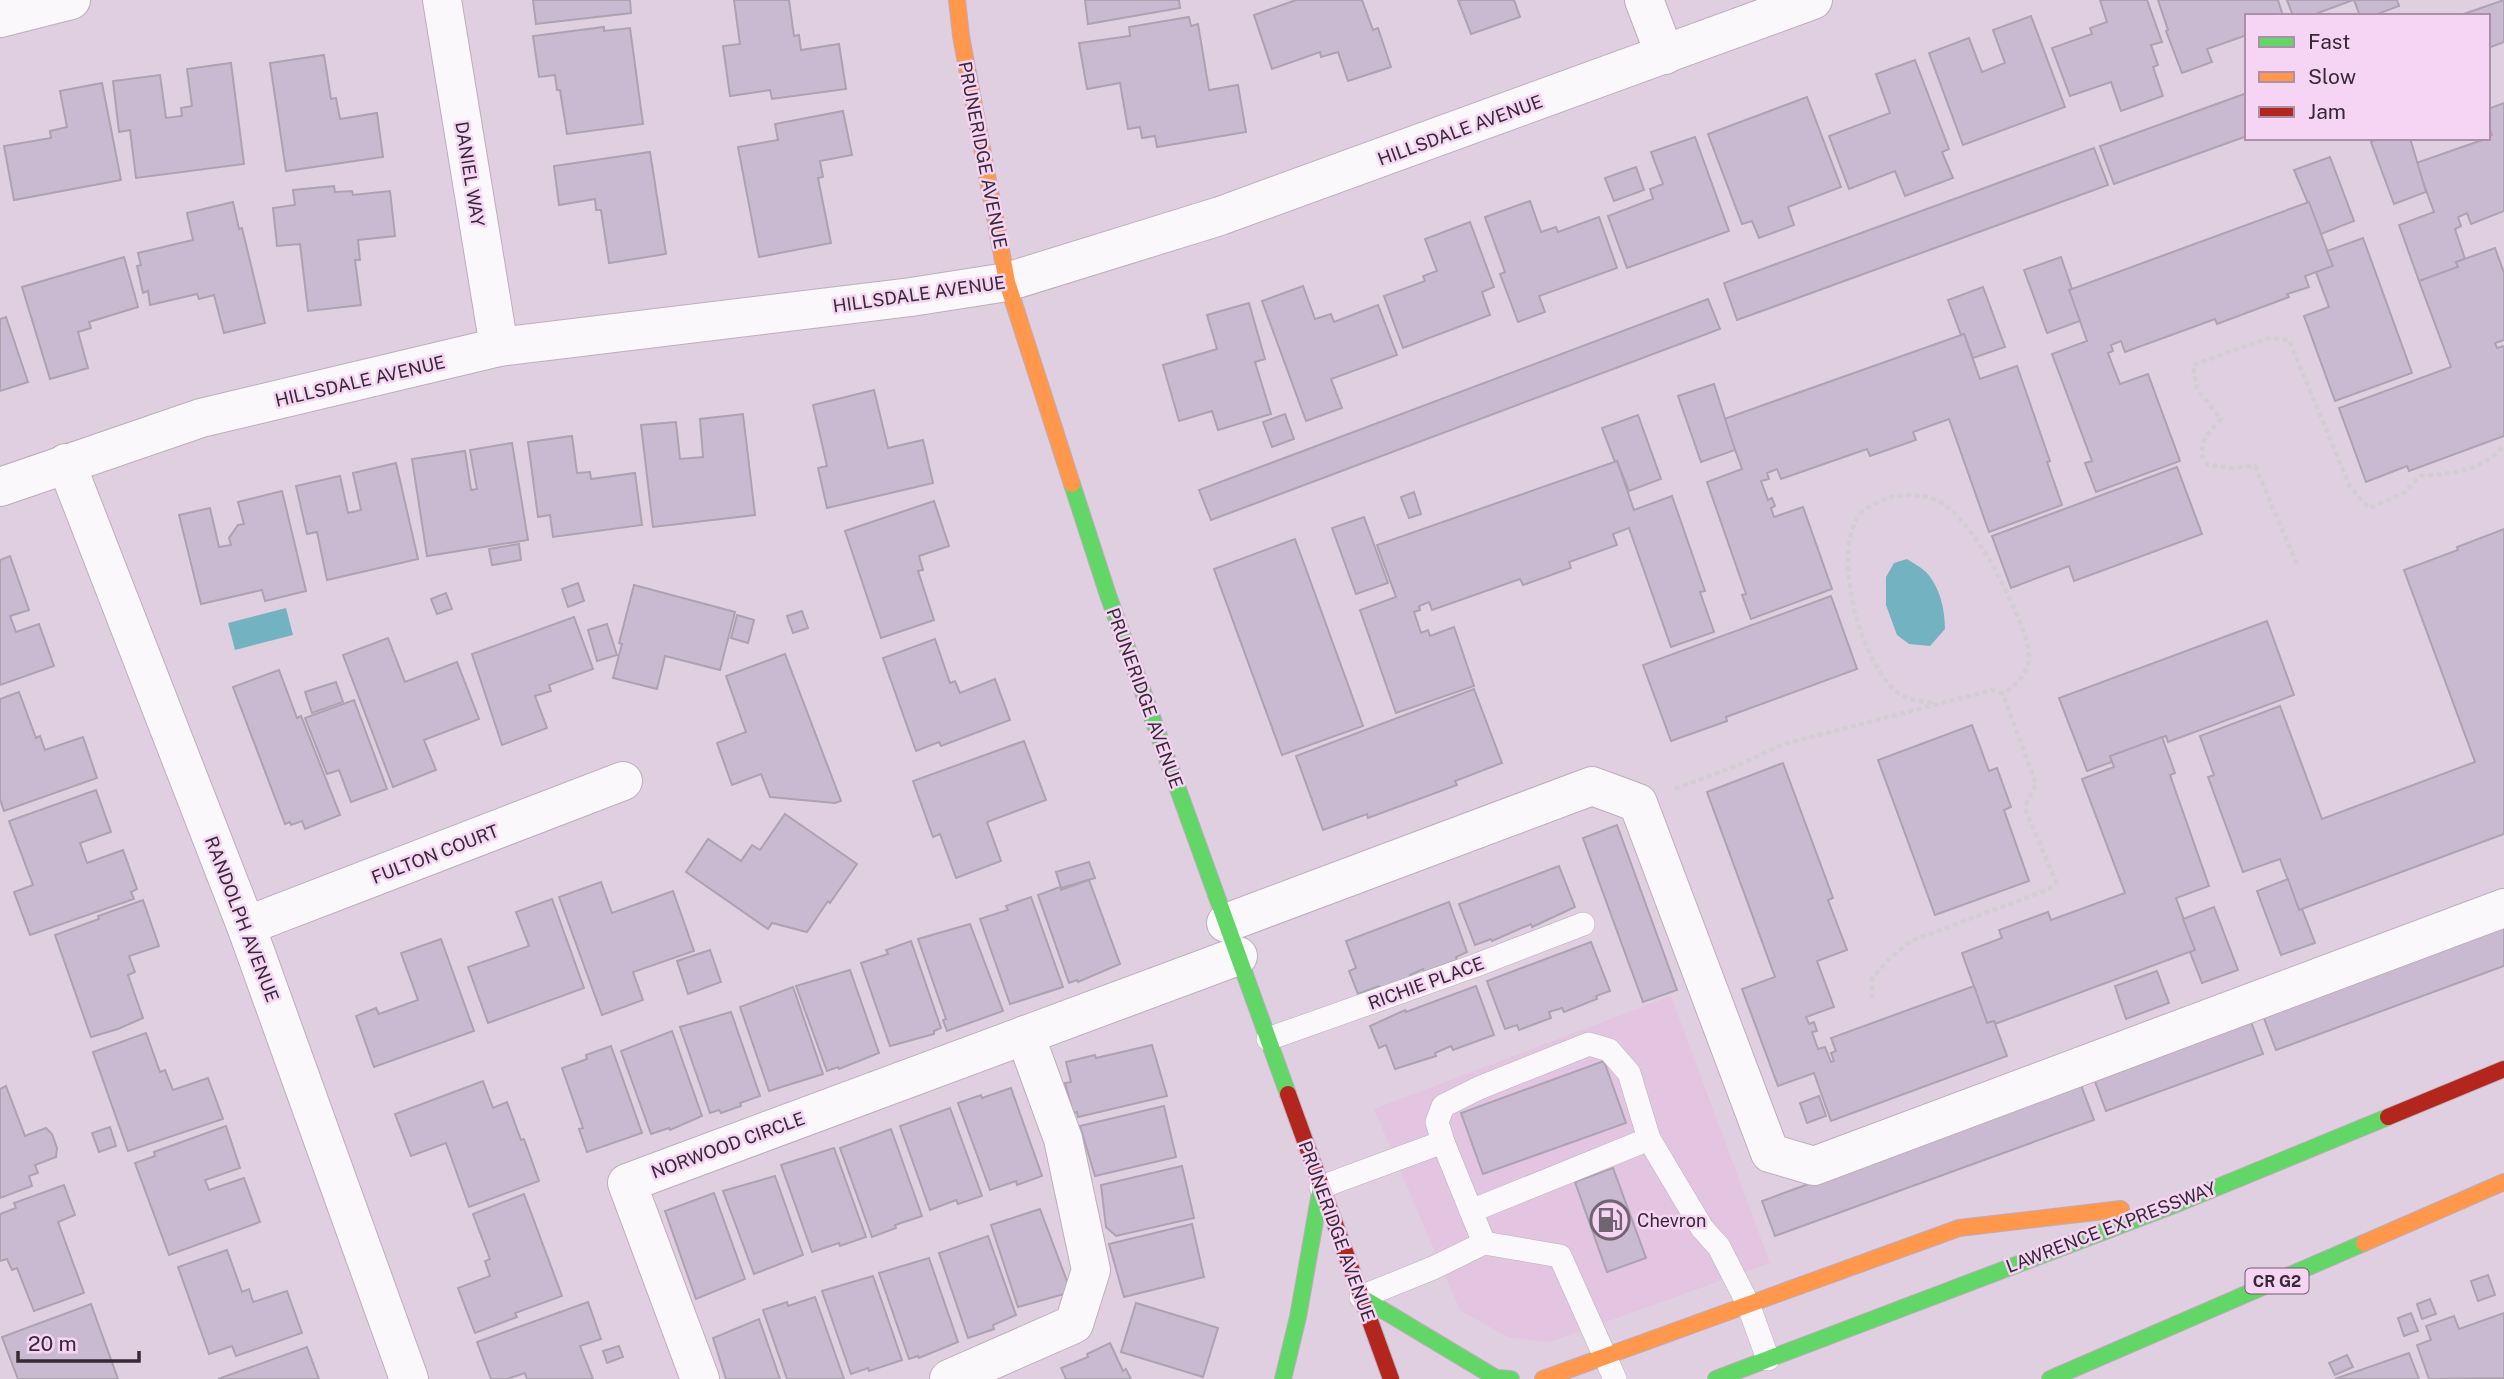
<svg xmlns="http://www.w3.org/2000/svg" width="2504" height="1379" font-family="'Public Sans',sans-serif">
<rect width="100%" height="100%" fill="#e0cfe0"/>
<path fill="#e3c5e2" d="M1671 996 1770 1263 1550 1342 1507 1337 1460 1310 1374 1109Z"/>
<g fill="#73b3c1">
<path d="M1907 559C1913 563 1921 567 1926 572 1940 587 1945 610 1945 629L1930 646 1909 644 1897 635 1886 605V577L1894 563Z"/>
<path d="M286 608 293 635 235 650 228 623Z"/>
</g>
<g fill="#cabad1" stroke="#ada2b1" stroke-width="2">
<path d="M533 0H630L631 13 536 24Z"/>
<path d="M734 0H789L794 36 799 35 801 50 839 44 846 89 772 99 770 90 730 96 723 46 740 44Z"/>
<path d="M1085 0H1179L1180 8 1088 24Z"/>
<path d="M1296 0H1362L1373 30 1378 28 1391 67 1348 81 1338 52 1321 57 1320 52 1272 69 1254 15Z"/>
<path d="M1458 0H1514L1520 17 1471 34Z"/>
<path d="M2100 0H2147L2162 42 2151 45 2158 65 2153 67 2163 96 2121 111 2111 82 2070 96 2052 48 2092 34 2090 28 2107 22Z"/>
<path d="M2158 0H2278L2283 16H2247V35L2207 49 2212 62 2182 73 2166 31 2168 30Z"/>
<path d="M2287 0H2353L2310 16H2293Z"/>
<path d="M2354 0H2397L2399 6 2372 16H2360Z"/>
<path d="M2504 0V42L2488 48V16H2458Z"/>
<path d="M2031 16 2065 107 1963 145 1929 53 1969 38 1982 72 2005 63 1993 30Z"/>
<path d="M1189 17 1191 26 1198 24 1209 90 1238 85 1246 132 1157 147 1155 136 1142 138 1140 127 1128 129 1120 83 1087 89 1079 43 1130 36 1129 27Z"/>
<path d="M604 27V31L630 28 643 124 567 134 560 90H557L555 75 539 77 533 36Z"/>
<path d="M324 55 331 99 336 98 340 119 377 113 383 157 286 171 270 63Z"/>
<path d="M1915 60 1949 149 1942 152 1953 178 1905 196 1895 171 1849 189 1829 136 1890 113 1876 74Z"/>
<path d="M231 63 244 164 136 178 130 130 119 132 113 81 160 75 166 118 182 116 181 108 192 106 187 69Z"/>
<path d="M102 83 121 180 14 200 4 146 51 138 50 131 67 127 60 91Z"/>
<path d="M2247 93V136L2114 184 2100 146Z"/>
<path d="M1807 97 1841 187 1788 207 1794 225 1759 238 1752 221 1742 224 1708 134Z"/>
<path d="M2504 103V211L2471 224 2467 213 2458 217 2461 226 2455 229 2465 259 2456 262 2458 267 2419 281 2399 225 2434 212 2416 163 2488 138 2492 135 2488 124V109Z"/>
<path d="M843 111 852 155 820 161 823 177 818 178 831 243 759 257 738 147 778 140 775 124Z"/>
<path d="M1695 137 1729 231 1627 268 1608 216 1653 199 1650 189 1663 184 1651 152Z"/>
<path d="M2380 138H2410L2426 192 2394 204 2371 142Z"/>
<path d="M2094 148 2108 185 1737 320 1724 283Z"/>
<path d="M650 152 666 254 609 263 601 210H596L595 199 559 205 554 166Z"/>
<path d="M2330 157 2354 221 2321 234 2294 170Z"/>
<path d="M1636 167 1644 190 1614 201 1605 178Z"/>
<path d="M334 186 335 192 352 191 353 195 390 191 395 236 358 240 360 260H355L361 305 308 311 300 244 277 246 273 208 295 205 293 190Z"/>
<path d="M1530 201 1541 232 1556 227 1558 232 1599 217 1617 268 1539 296 1545 312 1518 322 1500 274 1505 272 1485 217Z"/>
<path d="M233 202 239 229 242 228 265 323 224 333 214 295 199 299 197 294 150 305 148 291 143 293 137 266 141 265 138 253 193 240 187 213Z"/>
<path d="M2309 202 2333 266 2305 276 2309 287 2287 294 2289 297 2217 324 2215 319 2125 352 2121 341 2111 345 2113 351 2108 353 2120 384 2148 374 2180 461 2096 492 2085 463 2092 461 2052 354 2087 341 2069 290Z"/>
<path d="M1470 222 1494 287 1482 292 1490 315 1403 348 1384 296 1425 281 1423 276 1437 271 1425 239Z"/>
<path d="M2363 238 2412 373 2335 401 2304 316 2329 307 2316 272 2333 266 2327 251Z"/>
<path d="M2495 248 2504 273V340L2495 343 2497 348 2504 346V436L2409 471 2407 466 2366 482 2339 408 2451 367 2419 281 2458 267 2456 262Z"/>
<path d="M124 257 138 307 89 322 91 328 78 332 88 368 50 379 22 287Z"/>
<path d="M2061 257 2072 289 2069 290 2080 321 2047 333 2024 270Z"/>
<path d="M1303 286 1315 319 1331 314 1334 322 1378 305 1397 355 1331 379 1342 408 1306 421 1262 301Z"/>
<path d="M1983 287 2005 347 1973 358 1964 334 1961 335 1948 300Z"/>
<path d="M1708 299 1720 329 1211 520 1199 490Z"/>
<path d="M1249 303 1265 359 1255 362 1271 414 1218 430 1212 411 1179 421 1163 365 1217 349 1207 315Z"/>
<path d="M6 317 28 382 0 391V319Z"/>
<path d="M1964 334 1980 379 2017 366 2050 461 2047 462 2062 505 1989 532 1949 419 1913 432 1916 440 1870 456 1867 449 1781 479 1777 469 1767 473 1769 479 1761 481 1768 500 1772 498 1775 506 1771 508 1774 517 1803 507 1832 589 1751 619 1742 595 1746 594 1707 482 1742 469 1724 419Z"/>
<path d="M1714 384 1735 450 1701 462 1678 396Z"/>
<path d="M874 390 888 448 923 440 933 483 827 508 818 468 827 466 813 405Z"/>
<path d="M743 414 755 515 653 527 641 425 676 422 680 459 703 457 700 419Z"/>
<path d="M1285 414 1294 439 1272 447 1263 422Z"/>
<path d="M1638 415 1661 479 1629 491 1617 461 1615 462 1602 428Z"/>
<path d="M572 436 577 473 590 472 591 479 635 473 642 525 553 537 550 515 538 517 528 442Z"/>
<path d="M512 443 528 540 427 556 412 459 465 451 471 490 477 489 470 450Z"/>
<path d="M1617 461 1634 510 1672 496 1705 591 1700 592 1714 632 1671 647 1629 528 1613 534 1617 545 1569 562 1571 568 1523 585 1520 579 1432 610 1429 602 1419 606 1420 610 1414 612 1421 633 1428 630 1430 636 1454 627 1474 686 1396 713 1360 610 1396 597 1377 545Z"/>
<path d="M396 463 418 559 327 580 317 532 307 534 296 486 340 476 348 513 361 510 353 473Z"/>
<path d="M2177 467 2202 534 2074 581 2069 566 2011 588 1992 536Z"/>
<path d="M282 491 306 591 265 601 262 590 201 604 179 515 210 508 219 547 231 545 229 538 238 525 244 524 238 502Z"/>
<path d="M1414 492 1421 514 1409 518 1401 497Z"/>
<path d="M934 501 949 546 919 556 923 570 918 571 934 620 881 638 845 531Z"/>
<path d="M1364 517 1388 583 1356 594 1332 528Z"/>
<path d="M2504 529V834L2299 910 2280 859 2243 872 2208 777 2214 775 2200 736 2280 706 2322 819 2475 762 2404 570 2458 550 2457 547Z"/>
<path d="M1295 539 1363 726 1282 755 1214 569Z"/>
<path d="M519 544 521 560 492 565 489 549Z"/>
<path d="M10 556 29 610 10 616 16 632 39 624 54 666 0 685V560Z"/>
<path d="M578 583 584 601 568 607 562 589Z"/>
<path d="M634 585 735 612 720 670 665 656 657 689 613 678 622 644 619 643Z"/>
<path d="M446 593 452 609 437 614 431 599Z"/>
<path d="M1831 596 1857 669 1726 717 1727 721 1671 741 1643 665Z"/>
<path d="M802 611 808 628 793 633 787 616Z"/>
<path d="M737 615 754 620 748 643 731 638Z"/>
<path d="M574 617 593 669 549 685 551 691 535 696 547 728 502 745 472 654Z"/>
<path d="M2267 621 2294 695 2168 742 2166 736 2110 756 2112 762 2087 771 2059 698Z"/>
<path d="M607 624 617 655 597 661 588 630Z"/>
<path d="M388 638 405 682 457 662 479 719 424 740 436 770 393 787 343 655Z"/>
<path d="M935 639 950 683 955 681 960 693 995 679 1010 720 941 746 939 742 916 751 883 658Z"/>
<path d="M785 654 841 801 835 803 770 797 761 774 732 785 717 743 746 732 726 676Z"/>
<path d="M279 670 297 718 301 716 340 815 305 829 302 821 291 825 290 822 285 824 233 687Z"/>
<path d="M336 682 343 702 312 713 305 692Z"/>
<path d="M1474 689 1502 763 1455 781 1457 785 1368 818 1367 814 1323 830 1296 756Z"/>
<path d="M19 692 36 738 40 736 45 750 83 737 97 778 4 811 0 799V699Z"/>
<path d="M354 700 387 789 351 802 339 770 327 774 305 718Z"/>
<path d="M1972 725 1989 771 1997 768 2011 807 2004 810 2029 881 1935 915 1878 760Z"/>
<path d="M2162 737 2175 773 2170 775 2209 886 2176 898 2195 950 1995 1024 1994 1021 1987 1023 1962 953 2002 938 1999 930 2048 912 2051 920 2125 893 2082 779 2114 767 2110 756Z"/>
<path d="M1024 741 1046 800 987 822 1001 861 956 878 940 834 933 837 913 781Z"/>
<path d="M1783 763 1833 898 1828 900 1847 950 1817 961 1834 1007 1806 1017 1809 1024 1814 1022 1817 1031 1812 1032 1818 1049 1825 1047 1831 1062 1834 1061 1831 1053 1836 1051 1831 1038 1974 986 1987 1023 1994 1021 2007 1056 1831 1121 1814 1073 1778 1086 1742 989 1775 977 1707 792Z"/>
<path d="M96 790 111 832 80 843 87 863 123 850 137 889 131 892 134 899 30 935 14 892 33 885 9 821Z"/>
<path d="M785 814 857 864 830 903 828 901 807 932 772 923 768 929 686 872 708 839 741 861 752 845 760 850Z"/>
<path d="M1617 825 1677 990 1643 1002 1583 838Z"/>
<path d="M1089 862 1095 878 1061 888 1056 872Z"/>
<path d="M1559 866 1575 907 1532 927 1531 924 1492 941 1491 939 1475 945 1459 904Z"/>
<path d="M2288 879 2299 910 2302 909 2315 943 2281 955 2257 891Z"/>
<path d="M1089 880 1120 964 1078 982 1077 980 1069 983 1038 895 1060 887 1061 890Z"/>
<path d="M601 882 612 913 673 891 694 951 633 972 643 1000 602 1015 559 897Z"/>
<path d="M1031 897 1063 987 1010 1004 980 919 1008 910 1006 906Z"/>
<path d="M552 899 584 988 488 1023 468 967 529 946 516 912Z"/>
<path d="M143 900 159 946 129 956 135 972 128 975 143 1018 118 1029 91 1037 55 935 99 919 98 916Z"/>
<path d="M1449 902 1467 952 1456 957 1457 960 1424 972 1423 969 1410 975 1411 978 1381 989 1379 986 1358 994 1349 971 1356 968 1346 941Z"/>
<path d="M2214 907 2238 970 2202 983 2190 952 2195 950 2183 919Z"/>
<path d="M970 924 1003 1011 947 1031 943 1020 946 1019 918 939Z"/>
<path d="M2504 924V966L2276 1050 2262 1013Z"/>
<path d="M441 939 474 1031 374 1067 356 1016 376 1008 379 1014 418 1000 401 953Z"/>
<path d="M911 941 941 1028 934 1031V1034L890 1046 861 963 888 954 886 950Z"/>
<path d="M1591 942 1610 991 1596 996 1597 999 1564 1012 1562 1008 1549 1012 1551 1018 1519 1030 1517 1025 1505 1029 1487 981Z"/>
<path d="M710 950 721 982 688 994 677 961Z"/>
<path d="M850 970 879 1053 839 1069 838 1067 827 1071 796 986Z"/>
<path d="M2157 971 2169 1003 2126 1019 2115 986Z"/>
<path d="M1476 986 1494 1035 1453 1050 1451 1046 1435 1053 1436 1056 1395 1069 1386 1045 1379 1048 1370 1026 1405 1010 1406 1012Z"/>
<path d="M793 987 823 1074 769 1091 740 1007Z"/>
<path d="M731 1012 760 1096 740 1103 741 1106 721 1113 719 1110 710 1113 680 1027Z"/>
<path d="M2250 1019 2263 1054 2106 1111 2093 1076Z"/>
<path d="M672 1031 702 1116 670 1130 669 1128 651 1134 621 1051Z"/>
<path d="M146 1033 160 1072 165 1070 173 1090 208 1078 223 1119 128 1151 93 1052Z"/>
<path d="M1152 1045 1167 1096 1078 1117 1077 1112 1073 1113 1065 1083 1071 1082 1066 1062 1095 1055 1096 1058Z"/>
<path d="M611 1046 642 1133 587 1152 579 1129 583 1128 562 1068 587 1059 586 1055Z"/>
<path d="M1604 1061 1626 1123 1483 1174 1461 1113Z"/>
<path d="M483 1081 493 1108 507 1102 521 1140 524 1139 539 1181 469 1207 446 1143 411 1156 395 1114Z"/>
<path d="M2081 1085 2094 1120 1775 1236 1762 1201Z"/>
<path d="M6 1086 25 1136 46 1128 52 1134 57 1148 56 1157 35 1165 38 1173 29 1176 32 1186 0 1198V1089Z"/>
<path d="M1011 1088 1042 1176 1017 1185 1016 1181 990 1190 958 1103 981 1095 982 1098Z"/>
<path d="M1819 1096 1826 1116 1807 1123 1800 1103Z"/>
<path d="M1164 1106 1176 1157 1095 1176 1080 1126Z"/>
<path d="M950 1108 982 1196 958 1204 956 1200 930 1210 900 1126Z"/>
<path d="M226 1126 240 1168 205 1180 209 1190 244 1178 260 1222 169 1255 135 1163 155 1156 154 1152Z"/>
<path d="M110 1127 116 1146 99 1152 92 1133Z"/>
<path d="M891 1129 922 1216 895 1225 896 1228 872 1237 840 1148Z"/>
<path d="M834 1148 866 1237 840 1246 839 1243 812 1252 781 1165Z"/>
<path d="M1182 1166 1194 1218 1116 1236 1106 1227 1101 1185Z"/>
<path d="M1613 1168 1646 1258 1607 1272 1575 1182Z"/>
<path d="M775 1176 803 1255 754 1274 723 1191Z"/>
<path d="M64 1185 75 1215 58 1222 84 1293 34 1311 17 1268 12 1270 7 1259 0 1261V1214L16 1208 14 1203Z"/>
<path d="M714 1193 745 1279 696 1299 665 1211Z"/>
<path d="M524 1194 562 1296 515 1313 517 1317 475 1333 458 1288 490 1276 485 1261 490 1259 473 1214Z"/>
<path d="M1040 1209 1071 1292 1018 1307 991 1225Z"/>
<path d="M1192 1224 1204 1277 1124 1297 1109 1244Z"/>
<path d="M988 1236 1016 1315 993 1325 994 1329 968 1338 939 1253Z"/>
<path d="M227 1250 242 1292 249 1289 253 1302 287 1291 302 1333 236 1356 232 1346 209 1354 178 1267Z"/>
<path d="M929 1258 958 1342 919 1358 918 1356 909 1359 879 1273Z"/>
<path d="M2488 1275 2495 1295 2478 1301 2471 1281Z"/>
<path d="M873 1276 902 1360 869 1371 868 1368 851 1374 822 1291Z"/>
<path d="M815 1297 844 1379H787L763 1310 787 1302 788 1306Z"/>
<path d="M2430 1299 2436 1314 2422 1319 2417 1304Z"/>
<path d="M588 1302 601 1339 580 1346 593 1379H527L525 1373 507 1379H491L477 1342Z"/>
<path d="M1136 1303 1218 1328 1203 1377 1121 1352Z"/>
<path d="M91 1304 118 1379H18L2 1337Z"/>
<path d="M2411 1313 2418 1331 2404 1336 2398 1318Z"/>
<path d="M2504 1313V1378L2429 1379 2417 1345 2431 1340 2426 1326 2454 1316 2459 1329Z"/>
<path d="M759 1319 780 1379H726L713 1338Z"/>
<path d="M1110 1343 1123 1371 1126 1369 1131 1379H1066L1061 1368 1088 1357 1087 1354Z"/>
<path d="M619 1346 623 1357 607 1363 603 1351Z"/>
<path d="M307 1347 319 1379H218Z"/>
<path d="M2409 1353 2419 1379H2335Z"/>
<path d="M2347 1355 2353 1367 2335 1375 2329 1363Z"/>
</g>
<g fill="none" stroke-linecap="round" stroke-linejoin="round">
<g stroke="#bcaebb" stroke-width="24">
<g id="lane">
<path d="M1268 1039 1474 966 1583 924"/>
<path d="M1443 1142 1437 1122 1443 1106 1479 1088 1589 1044 1609 1050 1629 1073 1649 1139"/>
<path d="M1321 1187 1443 1142 1484 1243 1433 1268 1361 1297"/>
<path d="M1471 1211 1649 1139 1702 1228 1719 1247 1748 1304 1768 1359"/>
<path d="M1484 1243 1560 1256 1615 1379"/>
</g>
</g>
<g stroke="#bcaebb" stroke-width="40">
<g id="street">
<path d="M442 0 499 347"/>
<path d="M1644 0 1665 55"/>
<path d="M0 18 71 0"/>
<path d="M66 463 246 926 409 1379"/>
<path d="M0 487 201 418 499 347 911 297 1007 282 1220 216 1813 0"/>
<path d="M1226 923 1592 786 1638 803 1770 1153 1814 1166 2504 908"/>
<path d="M246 926 623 781"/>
<path d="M700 1379 627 1183 1238 956"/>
<path d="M949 1379 1074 1324 1091 1270 1063 1139 1025 1035"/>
</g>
</g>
<g stroke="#bcaebb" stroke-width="18">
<g id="fast">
<path d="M1072 484 1108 595 1288 1094"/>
<path d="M1361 1297 1496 1378 1511 1379"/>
<path d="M1283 1379 1298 1317 1321 1187"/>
<path d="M1716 1379 2179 1203 2388 1117"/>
<path d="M2050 1379 2364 1243"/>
</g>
</g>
<g stroke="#bcaebb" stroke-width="18">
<g id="slow">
<path d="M957 0 961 36 1007 282 1072 484"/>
<path d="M2364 1243 2504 1182"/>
<path d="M1543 1379 1959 1228 2121 1209"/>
</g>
</g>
<g stroke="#bcaebb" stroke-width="18">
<g id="jam">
<path d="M1288 1094 1391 1379"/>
<path d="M2388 1117 2504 1069"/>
</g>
</g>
<g stroke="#d3ced3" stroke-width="4.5" stroke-dasharray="5 3.5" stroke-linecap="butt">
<path d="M2297 564 2255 466 2233 468 2208 465 2201 454 2205 437 2221 419 2197 389 2193 365 2269 338 2289 340 2350 487 2369 508 2404 493 2420 476C2455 473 2479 472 2504 446"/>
<path d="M1932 703C1922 701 1909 700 1901 695 1861 668 1833 560 1857 518 1862 509 1879 501 1888 498 1905 492 1931 495 1945 505 1958 515 1971 531 1980 545 1994 564 2031 636 2029 657 2028 675 2016 684 2003 694"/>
<path d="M1675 789 1741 764 1784 744 1973 695 1993 690 2003 694 2036 784 2027 802 2026 811 2056 882 2049 889 1911 941 1891 957 1872 979V998"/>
</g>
<use href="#lane" stroke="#faf8fa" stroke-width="23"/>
<use href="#street" stroke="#faf8fa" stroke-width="38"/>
<use href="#fast" stroke="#63d668" stroke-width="16"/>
<use href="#slow" stroke="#ff974d" stroke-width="16"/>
<use href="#jam" stroke="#b3261e" stroke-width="16"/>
</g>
<defs>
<g id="fuel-ring" transform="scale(2.0125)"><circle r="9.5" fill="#f6d4f4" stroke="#726472" stroke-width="1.5"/><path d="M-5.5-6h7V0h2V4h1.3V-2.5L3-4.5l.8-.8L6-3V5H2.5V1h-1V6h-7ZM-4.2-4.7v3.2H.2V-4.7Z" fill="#726472"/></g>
</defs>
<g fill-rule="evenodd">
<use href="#fuel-ring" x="1610" y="1220"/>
</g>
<g text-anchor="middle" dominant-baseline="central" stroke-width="5" stroke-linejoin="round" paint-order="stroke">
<rect fill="#f6d4f4" stroke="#705d6f" stroke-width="2" x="2245.5" y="1268.5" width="63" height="25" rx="5"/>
<g font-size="16" font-weight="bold" fill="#372a36">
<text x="2277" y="1281">CR G2</text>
</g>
<g font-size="18" fill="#372a36" stroke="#f6d4f4">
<text transform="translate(1460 130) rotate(-20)">HILLSDALE AVENUE</text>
<text transform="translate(983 155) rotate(79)">PRUNERIDGE AVENUE</text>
<text transform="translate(470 174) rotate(81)">DANIEL WAY</text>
<text transform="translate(919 294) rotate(-8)">HILLSDALE AVENUE</text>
<text transform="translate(360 381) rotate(-13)">HILLSDALE AVENUE</text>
<text transform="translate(1145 698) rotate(70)">PRUNERIDGE AVENUE</text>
<text transform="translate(435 854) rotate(-21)">FULTON COURT</text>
<text transform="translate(242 919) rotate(69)">RANDOLPH AVENUE</text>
<text transform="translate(1426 983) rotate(-20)">RICHIE PLACE</text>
<text transform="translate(728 1145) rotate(-20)">NORWOOD CIRCLE</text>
<text transform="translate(2111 1227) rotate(-21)">LAWRENCE EXPRESSWAY</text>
<text transform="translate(1337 1231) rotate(70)">PRUNERIDGE AVENUE</text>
</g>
<g font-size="18" fill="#372a36" stroke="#f6d4f4" text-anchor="start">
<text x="1637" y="1220">Chevron</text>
</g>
</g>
<rect x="2245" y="14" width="245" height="126" fill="#f6d4f4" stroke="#aa90a8" stroke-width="2"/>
<rect x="2259" y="37" width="35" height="10" fill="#63d668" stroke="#aa90a8" stroke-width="2"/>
<text x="2308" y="49" font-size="21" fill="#372a36">Fast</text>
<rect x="2259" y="72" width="35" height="10" fill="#ff974d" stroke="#aa90a8" stroke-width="2"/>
<text x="2308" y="84" font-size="21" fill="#372a36">Slow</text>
<rect x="2259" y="107" width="35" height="10" fill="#b3261e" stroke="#aa90a8" stroke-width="2"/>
<text x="2308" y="119" font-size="21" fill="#372a36">Jam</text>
<path d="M18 1351v10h121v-10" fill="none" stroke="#372a36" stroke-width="3.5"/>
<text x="28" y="1351" font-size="21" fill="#372a36" stroke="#f6d4f4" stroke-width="5" paint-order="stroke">20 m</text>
</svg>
